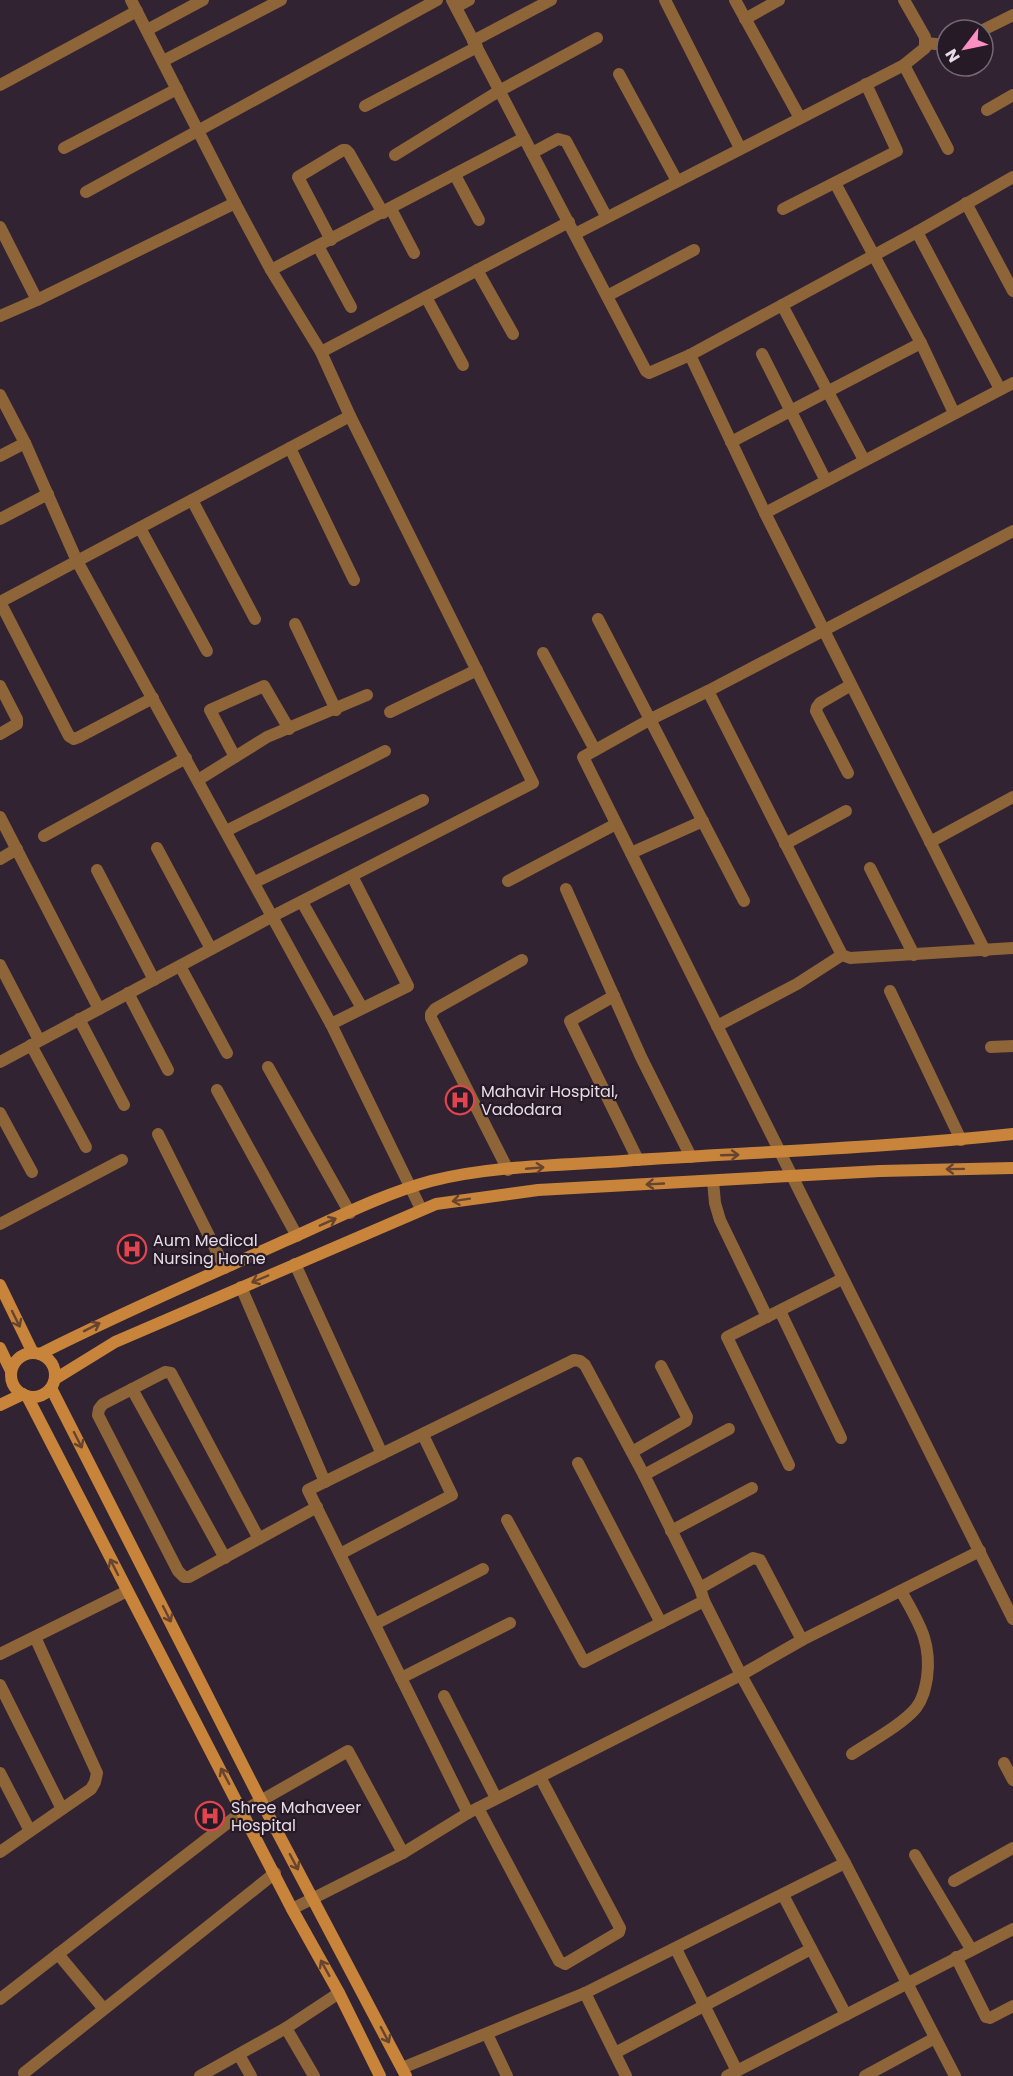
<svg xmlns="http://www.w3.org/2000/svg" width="1013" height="2076" font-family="Poppins,sans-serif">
<rect width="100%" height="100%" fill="#312331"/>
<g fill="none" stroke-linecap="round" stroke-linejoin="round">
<g stroke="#8e6439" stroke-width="12">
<path d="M452 0 646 371 649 373 690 355 917 232 1013 177"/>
<path d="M665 0 740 148"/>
<path d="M735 0 800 118"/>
<path d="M456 7 469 0"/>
<path d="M745 19 779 0"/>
<path d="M147 30 203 0"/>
<path d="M983 30 1013 15"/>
<path d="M473 41 551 0"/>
<path d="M925 43 947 45"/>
<path d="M163 61 281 0"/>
<path d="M904 65 948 149"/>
<path d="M619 74 677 181"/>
<path d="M0 85 137 11"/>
<path d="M365 106 477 47"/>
<path d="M987 110 1013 95"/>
<path d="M64 148 177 89"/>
<path d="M532 153 558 139 566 141 606 216"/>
<path d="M395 155 499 91 597 38"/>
<path d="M455 175 479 220"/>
<path d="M835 183 921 343 954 413"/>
<path d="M86 192 437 0"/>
<path d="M966 203 1013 291"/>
<path d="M391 209 414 253"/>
<path d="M783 209 897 151 866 84"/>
<path d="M0 227 37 300"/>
<path d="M917 232 1000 389"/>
<path d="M575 234 904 65 925 48V37L904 0"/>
<path d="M331 240 298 177 343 150H346L349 153 383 213"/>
<path d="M318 246 351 307"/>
<path d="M271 270 524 138"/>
<path d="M477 270 513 334"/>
<path d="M607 296 694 250"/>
<path d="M426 297 463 365"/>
<path d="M782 305 864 460"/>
<path d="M0 316 37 300 235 203"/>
<path d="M321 352 569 222"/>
<path d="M762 354 826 481"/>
<path d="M690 355 765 513 985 951"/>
<path d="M0 395 25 443 77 561 331 1024 421 1209"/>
<path d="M731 442 921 343"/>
<path d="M290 448 354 580"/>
<path d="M0 456 25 443"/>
<path d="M192 500 255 619"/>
<path d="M765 513 1013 383"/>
<path d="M0 519 48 494"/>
<path d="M140 528 207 651"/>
<path d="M1013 531 708 691 651 719 583 757 1013 1619"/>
<path d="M0 602 350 416"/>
<path d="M0 602 69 736 74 739 79 737 153 698"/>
<path d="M598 619 744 901"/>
<path d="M295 624 336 710"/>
<path d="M543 653 595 750"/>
<path d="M0 686 17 719V724L0 734"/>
<path d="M708 691 842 955 850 958 1013 948"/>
<path d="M390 712 477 670"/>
<path d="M235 757 210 710 264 686 289 729"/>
<path d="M848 773 816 711 817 707 820 703 851 685"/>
<path d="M198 780 267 737 367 695"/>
<path d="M0 817 99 1009"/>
<path d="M226 831 385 751"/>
<path d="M44 836 186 758"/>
<path d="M930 842 1013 797"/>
<path d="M785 844 846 811"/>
<path d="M157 848 211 949"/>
<path d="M631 853 703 821"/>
<path d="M0 859 17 849"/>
<path d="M870 868 914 955"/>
<path d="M97 870 154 980"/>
<path d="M508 881 616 824"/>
<path d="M255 882 423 800"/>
<path d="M566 889 641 1057 691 1157"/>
<path d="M302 902 362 1008"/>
<path d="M0 965 39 1040"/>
<path d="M180 966 227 1053"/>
<path d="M890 991 961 1140"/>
<path d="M128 993 168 1070"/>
<path d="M614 996 570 1021 638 1160"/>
<path d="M79 1019 124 1105"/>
<path d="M331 1024 408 986 352 876"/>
<path d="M717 1026 797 984 842 955"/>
<path d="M31 1045 86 1147"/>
<path d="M991 1047 1013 1046"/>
<path d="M0 1062 273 916 533 783 350 416 321 352 271 270 235 203 131 0"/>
<path d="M268 1067 350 1213"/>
<path d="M217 1090 297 1236"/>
<path d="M0 1113 32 1172"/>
<path d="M158 1134 225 1268"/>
<path d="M508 1170 431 1018V1014L435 1009 522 960"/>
<path d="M713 1181 715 1203 720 1220 767 1317"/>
<path d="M0 1224 122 1160"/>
<path d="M295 1264 382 1454"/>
<path d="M241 1287 325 1482"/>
<path d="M780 1311 841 1438"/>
<path d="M132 1389 225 1558"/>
<path d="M632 1452 686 1421 687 1417 661 1366"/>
<path d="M578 1463 661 1623"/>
<path d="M789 1465 727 1337 842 1279"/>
<path d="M644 1475 729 1429"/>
<path d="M507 1520 584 1662 704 1601"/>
<path d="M671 1531 752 1488"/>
<path d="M259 1539 171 1373 165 1372 103 1404 99 1409 98 1415 178 1571 184 1577H189L317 1507"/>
<path d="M340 1554 452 1495 423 1435"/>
<path d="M700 1588 753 1558 760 1560 802 1640"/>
<path d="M375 1624 483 1569"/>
<path d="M0 1654 127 1591"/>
<path d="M401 1678 510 1623"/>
<path d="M0 1685 62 1809"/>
<path d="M444 1696 496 1798"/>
<path d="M852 1754C870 1742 903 1724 916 1708 923 1699 925 1689 927 1678 932 1641 918 1622 901 1591"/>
<path d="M1004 1763 1013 1780"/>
<path d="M0 1773 30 1831"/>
<path d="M478 1808 559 1961 565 1964 619 1932 620 1928 540 1777"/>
<path d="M468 1813 308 1490 574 1360 580 1361 585 1365 644 1475 700 1588 704 1601 741 1675 845 1863 955 2076"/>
<path d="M0 1852 91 1789 95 1782 97 1773 35 1637"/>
<path d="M915 1855 971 1949"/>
<path d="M954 1881 1013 1848"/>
<path d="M783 1895 846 2015"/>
<path d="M292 1909 403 1853 468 1813 741 1675 802 1640 980 1551"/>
<path d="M676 1949 737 2071"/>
<path d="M58 1954 103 2008"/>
<path d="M956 1957 986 2017 990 2018 1013 2006"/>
<path d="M585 1993 626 2076"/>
<path d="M0 1999 243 1811 348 1751 403 1853"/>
<path d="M286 2028 314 2076"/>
<path d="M487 2034 507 2076"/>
<path d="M615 2053 811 1949"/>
<path d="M239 2055 251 2076"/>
<path d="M402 2068 585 1993 845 1863"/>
<path d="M24 2073 275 1873"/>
<path d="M200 2076 286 2028 339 1993"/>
<path d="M727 2076 1013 1929"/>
<path d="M865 2076 935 2038"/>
</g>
<g stroke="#c7843a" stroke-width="12">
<path d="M0 1285 33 1353"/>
<path d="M0 1348 11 1371"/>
<circle cx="33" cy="1375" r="22"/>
<path d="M40 1354C119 1314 200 1279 280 1243 329 1222 379 1195 431 1181 489 1166 562 1165 623 1161 753 1152 883 1148 1013 1134"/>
<path d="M55 1379 115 1342 436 1204 538 1190 880 1171 1013 1168"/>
<path d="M51 1388 261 1801 406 2076"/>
<path d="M27 1396 292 1909 339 1993 380 2076"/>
<path d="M0 1405 23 1394"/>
</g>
</g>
<defs><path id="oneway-shaft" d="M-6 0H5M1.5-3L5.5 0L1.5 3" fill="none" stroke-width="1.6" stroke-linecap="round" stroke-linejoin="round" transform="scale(1.5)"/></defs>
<g stroke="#67442f">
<use href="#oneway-shaft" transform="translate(730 1155) rotate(-2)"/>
<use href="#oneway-shaft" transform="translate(535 1168) rotate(-5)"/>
<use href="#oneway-shaft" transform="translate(955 1169) rotate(179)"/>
<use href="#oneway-shaft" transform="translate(655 1184) rotate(177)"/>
<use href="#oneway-shaft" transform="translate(461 1200) rotate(171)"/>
<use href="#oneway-shaft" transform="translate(328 1222) rotate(-24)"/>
<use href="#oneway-shaft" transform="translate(260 1279) rotate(157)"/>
<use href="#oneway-shaft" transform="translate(16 1319) rotate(64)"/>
<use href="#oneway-shaft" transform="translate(92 1327) rotate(-27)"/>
<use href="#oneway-shaft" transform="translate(78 1440) rotate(63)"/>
<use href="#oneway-shaft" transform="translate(114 1567) rotate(-117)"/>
<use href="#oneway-shaft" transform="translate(167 1614) rotate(63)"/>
<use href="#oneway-shaft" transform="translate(225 1776) rotate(-118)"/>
<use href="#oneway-shaft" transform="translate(294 1862) rotate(62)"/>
<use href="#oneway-shaft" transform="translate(325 1968) rotate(-119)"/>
<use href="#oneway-shaft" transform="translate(385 2035) rotate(62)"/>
</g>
<defs>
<g id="hospital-ring" transform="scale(1.5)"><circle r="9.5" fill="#271a27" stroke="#e0444e" stroke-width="1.5"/><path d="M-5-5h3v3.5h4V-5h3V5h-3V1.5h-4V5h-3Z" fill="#e0444e"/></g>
</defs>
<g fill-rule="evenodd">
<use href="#hospital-ring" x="460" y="1100"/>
<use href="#hospital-ring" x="132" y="1249"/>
<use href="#hospital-ring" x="210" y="1816"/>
</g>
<g text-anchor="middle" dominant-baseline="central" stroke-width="4.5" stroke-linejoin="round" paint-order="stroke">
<g font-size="16" fill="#e6dce6" stroke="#271a27" text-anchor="start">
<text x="481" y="1091">Mahavir Hospital,<tspan x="481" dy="18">Vadodara</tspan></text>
<text x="153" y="1240">Aum Medical<tspan x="153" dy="18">Nursing Home</tspan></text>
<text x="231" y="1807">Shree Mahaveer<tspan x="231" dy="18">Hospital</tspan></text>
</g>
</g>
<g transform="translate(965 48) rotate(238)"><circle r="28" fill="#271a27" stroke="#736873" stroke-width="1.5"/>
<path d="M0-4.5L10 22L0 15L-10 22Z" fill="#fc8fc2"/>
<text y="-9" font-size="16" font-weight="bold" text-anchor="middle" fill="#e6dce6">N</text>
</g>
</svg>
